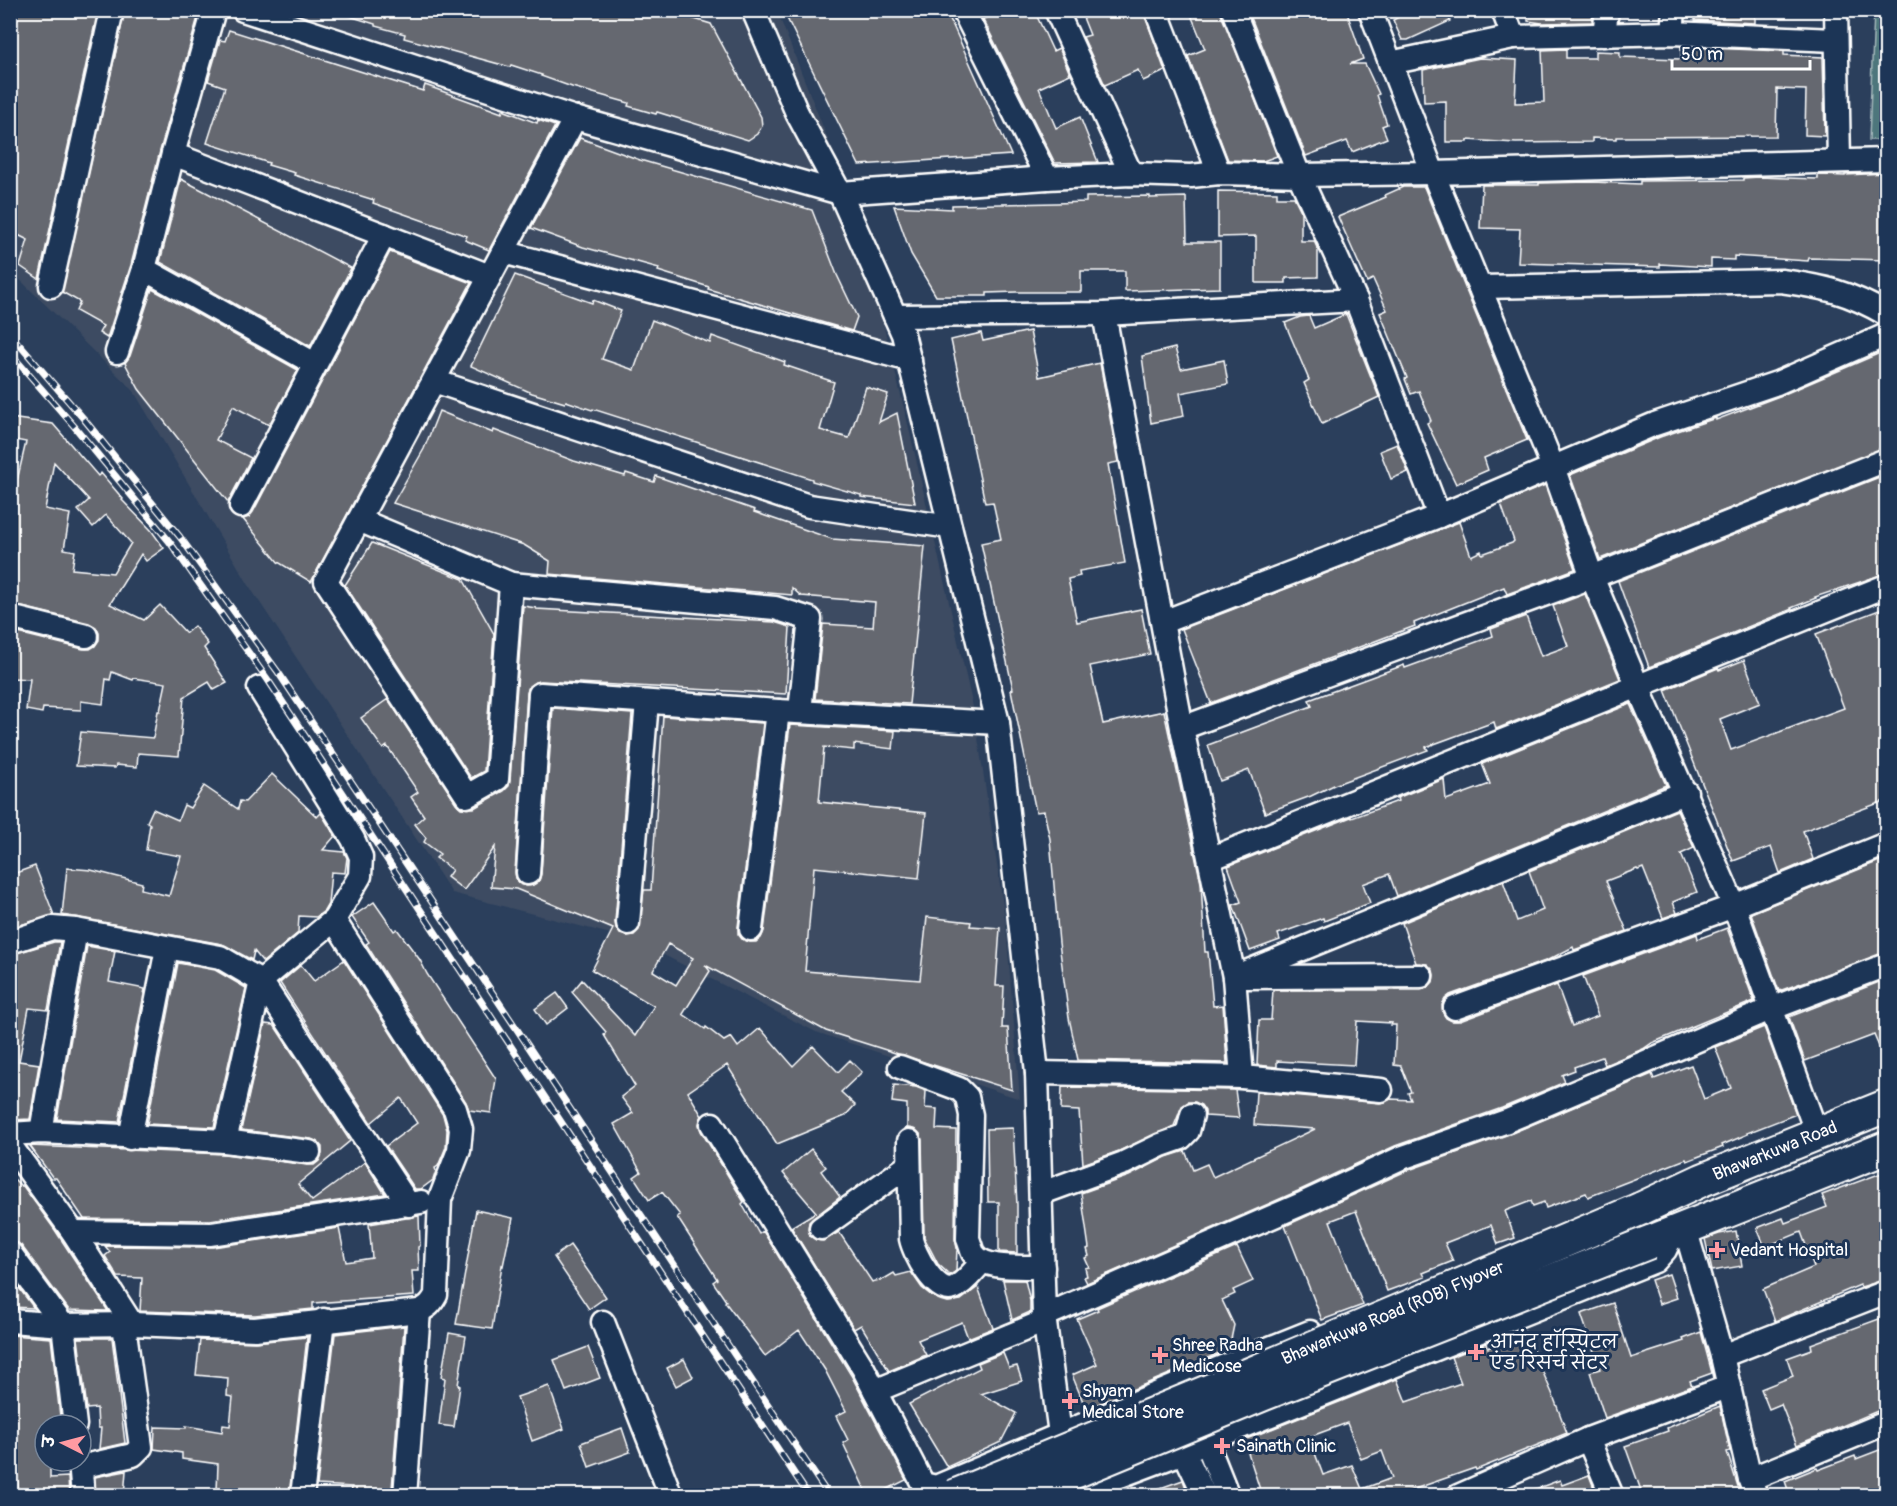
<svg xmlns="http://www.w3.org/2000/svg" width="1897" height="1506" font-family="Pangolin,'Playpen Sans Deva',sans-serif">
<rect width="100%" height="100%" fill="#2b3f5c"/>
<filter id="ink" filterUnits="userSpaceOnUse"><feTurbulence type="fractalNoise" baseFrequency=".0167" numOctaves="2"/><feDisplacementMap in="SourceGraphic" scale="12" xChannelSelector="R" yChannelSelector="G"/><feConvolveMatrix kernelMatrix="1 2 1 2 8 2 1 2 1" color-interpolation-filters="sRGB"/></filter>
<g filter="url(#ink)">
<path fill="#3c4b62" d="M13 10 777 11 854 205 907 420 974 711 1006 925 1020 1099 816 1032 634 940 452 893 253 592 133 390 11 271 10 17Z"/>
<path fill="#4e767b" stroke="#a6babd" stroke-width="1.5" d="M1874 11H1886V140H1869Z"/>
<g fill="#65676f" stroke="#fff" stroke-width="1.5" fill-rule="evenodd">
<path d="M13 10H98L39 279 20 266 28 240 10 231V20Z"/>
<path d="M125 10H200L160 151 131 265 107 338 99 333 103 326 76 311 80 302 62 292Z"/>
<path d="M343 10H664L681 15 711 24 761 117 762 126 757 134 748 140 657 112 656 114 628 106 629 103 572 87 541 76 542 75 511 65 510 67 404 38 405 34 375 26V24L343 14Z"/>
<path d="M783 10H946L1011 155 859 165Z"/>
<path d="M1003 10H1034L1053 51 1059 48 1070 74 1039 88 1056 128 1080 117 1098 162 1055 163 983 19Z"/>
<path d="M1080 10H1143L1165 71 1143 81 1138 70 1105 85 1083 37 1090 35Z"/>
<path d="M1189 10H1220L1277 156 1263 161 1228 160 1188 56 1205 49Z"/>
<path d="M1248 10H1346L1363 59 1350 64H1365L1379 94 1377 95 1387 124 1382 126 1387 138 1352 152 1347 141 1306 156Z"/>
<path d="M1394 10H1445L1450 21 1408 40H1402L1393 20 1397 18Z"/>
<path d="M1528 10H1593L1592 22 1542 23 1528 21Z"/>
<path d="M1695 10H1755V23L1695 20Z"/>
<path d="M229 30 423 91 425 85 502 113 503 110 537 123 538 120 555 126 489 250 465 240 467 236 373 203 374 200 294 175 295 173 268 165 269 163 207 143 225 87 208 81 220 40 225 41Z"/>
<path d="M1681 47 1784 51V55L1823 57 1825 136 1805 135 1806 90 1777 89 1776 136 1616 137V139L1592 138V142L1516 143 1468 140V142H1446V101L1424 102 1423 70 1480 58 1517 60 1515 103 1544 102 1542 50 1566 49V58H1595V51L1620 52V57L1681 59Z"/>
<path d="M580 138 640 160 812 210 837 275 857 317 852 331 708 289 709 287 658 271 659 268 583 247 531 228Z"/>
<path d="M1887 173V260L1809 258 1808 261 1734 256V260L1711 259V267L1660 264V267L1518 263 1520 229 1480 228 1482 185H1539V183L1592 182 1640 184V181L1743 180V178L1759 177 1818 179V175L1845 176V175Z"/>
<path d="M181 179 351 268 310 346 160 262Z"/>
<path d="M1403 187H1424L1527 440 1484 458 1488 470 1456 484 1427 423 1431 421 1419 391 1411 394 1405 379 1407 378 1380 313 1387 310 1373 279 1367 282 1338 217 1386 197 1385 195Z"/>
<path d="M1218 191 1277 192V197H1294L1301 211V241H1314L1318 250V277L1286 278V283H1256V236L1218 237Z"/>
<path d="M1150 196V198L1186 197 1187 242H1220V288L1125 291V271H1081V292H1017L987 293V296H936L911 254 894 206 952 209V205L1056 203 1086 202V197Z"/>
<path d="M390 252 471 283 311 582 278 562 243 519 249 517 253 512Z"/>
<path d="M515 275 592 303 593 300 621 311 602 359 634 370 652 320 710 343 712 336 785 362 784 365 834 382 820 430 849 438 866 387 888 394 879 422 897 413 915 503 861 497V495L812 481V479L593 409 592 410 566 401 565 403 532 393 471 366Z"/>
<path d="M152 289 298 370 269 425 233 406 216 440 251 458 228 502 139 389 125 363 130 356Z"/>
<path d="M1346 314 1379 397 1322 424 1304 383 1309 380 1285 323 1300 317 1309 316 1314 328Z"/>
<path d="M1030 331 1039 377 1100 363 1118 462 1108 464 1125 563 1079 571 1080 576 1068 579 1077 622 1141 609 1150 654 1090 666 1103 724 1164 711 1201 883 1205 952H1208L1213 1006 1223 1005 1227 1063 1078 1060 1069 1018 1059 943 1050 839 1044 811 1036 812 1011 690 1013 689 981 543 1001 539 993 502 985 503 951 340 981 333 983 341Z"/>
<path d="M1175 348 1181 369 1224 360 1228 384 1180 393 1184 416 1151 423 1142 356Z"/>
<path d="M1887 350V447L1600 559 1570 475 1660 437 1716 418V420L1782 395Z"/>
<path d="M439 411 493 433 494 430 574 461 625 476 626 473 654 482 656 476 755 510 754 512 832 539 925 546 909 704 815 699 823 624 873 627 875 602 801 596 792 588V595L549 574 550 561 524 545 393 503 424 449Z"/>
<path d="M10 418 53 424 98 476 101 473 123 499 122 500 151 530 164 548 146 561 141 554 110 604 144 620 160 605 186 633 194 626 208 644 204 648 227 683 214 690 209 682 184 697 179 756 138 753 137 767 116 765 115 768 76 766 81 732 153 738 158 711H160L166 683 134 678 133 680 112 672 110 680 106 679 103 704 81 701V710L43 708 42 713 26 710 30 679 10 678V631L83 649H90L95 646 99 640V633L96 627 89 623 10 604V498L13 484 16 485 26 442 10 439ZM54 462 89 500 78 510 93 527 106 515 131 543 113 573 72 569 75 551 64 549 70 514 45 509Z"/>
<path d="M1397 444 1408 472 1391 479 1380 451Z"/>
<path d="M1887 474V573L1815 597 1816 598 1791 608 1792 609 1649 667 1618 581Z"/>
<path d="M1545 485 1575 569 1507 594 1504 587 1414 623 1415 626 1211 703 1182 629 1459 522 1471 556 1481 551 1482 554 1512 543 1514 541 1501 504Z"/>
<path d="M372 543 463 579 494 634 484 771 471 778 345 585Z"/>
<path d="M1585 594 1620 679 1496 729 1494 722 1426 747 1428 750 1334 785 1311 796 1265 813 1249 770 1220 781 1208 745 1312 706 1309 700 1404 665 1405 668 1493 636 1491 629 1526 616 1541 656 1568 646 1553 606Z"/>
<path d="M523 606 536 608V609L774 622 790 627 786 694 541 681 535 682 529 686 527 693 515 872 516 878 520 884 527 886 533 885 539 881 541 874 553 708 632 714 615 922 616 928 620 934 627 936 634 935 639 930 644 890H651L663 716 763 723 738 927V934L742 939 750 942H756L761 938 764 931 790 725 895 731 893 749 854 744V750L824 747 819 802 926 813 919 878 814 867 805 971 920 980 927 917 971 922 970 926 1000 928 996 986H1004L1002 1028H1008L1012 1090 826 1031 705 965 710 971 683 1014 705 1029 706 1027 724 1041 731 1037 738 1047 760 1028 793 1066 813 1046 838 1072 850 1060 862 1072 841 1092 855 1105 845 1116 777 1144 727 1065 688 1092 702 1116 699 1124 701 1131 744 1202 742 1204 759 1234 763 1231 851 1375 906 1480 874 1496H868L843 1443 848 1440 836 1416 846 1411 825 1370 799 1330 765 1356 725 1302 726 1301 713 1282 717 1279 677 1217 680 1215 662 1192 649 1200 634 1177 641 1172 614 1124 633 1113 621 1097 635 1086 604 1035 606 1032 572 992 582 980 635 1036 654 1006 592 970 613 929 516 889 491 887 495 847 464 890 447 877 452 870 436 858 440 854 424 842 426 838 415 824 424 816 411 797 418 792 387 746 383 749 361 718 388 699 456 803 461 808H474L504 791 509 786 510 780ZM668 944 693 958 676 985 653 971Z"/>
<path d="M1887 607V800L1803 831 1813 859 1780 873 1771 847 1733 861 1665 690 1718 668 1719 670 1744 660 1760 703 1720 719 1731 750 1844 708 1816 634Z"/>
<path d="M1630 704 1666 785 1397 896 1389 874 1363 884 1370 903 1324 921 1323 918 1278 934 1280 940 1250 951 1233 905 1241 902 1228 866 1351 817 1352 818 1398 801 1397 798 1444 779 1446 800 1490 784 1482 764Z"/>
<path d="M272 774 317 817 321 813 335 836 323 850 344 852 347 858 345 873 331 872 328 904 324 911 316 917 299 916 298 933 263 962 254 951 252 960 222 944 62 915 67 868 91 870 142 883 141 889 169 896 181 856 146 850 150 824 147 822 153 809 178 820 184 805 190 808 204 786 238 809 240 801 245 802Z"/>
<path d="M1677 810 1694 848 1681 854 1697 892 1673 902 1677 913 1663 918 1643 868 1638 870 1637 869 1606 881 1627 931 1574 950 1573 947 1548 960 1450 995 1445 999 1442 1005 1443 1013 1446 1018 1452 1021H1460L1557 985 1572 1026 1598 1016 1583 976 1697 934 1698 939 1727 928 1754 1001 1652 1043 1643 1049 1605 1065 1602 1057 1574 1067 1575 1070 1562 1075 1565 1082 1502 1108 1395 1146 1298 1191 1087 1283 1084 1277 1087 1276 1085 1268 1089 1267 1085 1258 1089 1256 1087 1249 1089 1248 1081 1193 1129 1176 1166 1157 1185 1151 1193 1170 1207 1164 1213 1177 1315 1129 1254 1125 1256 1092 1380 1103 1391 1099 1411 1100 1408 1093 1411 1092 1401 1066 1394 1065 1396 1025H1391L1392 1023 1357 1021 1354 1065 1277 1061V1067L1257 1065 1259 1020H1271L1273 990H1421L1427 988 1433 982 1434 975 1433 970 1427 964 1416 963 1402 923 1503 881 1517 921 1543 910 1529 871Z"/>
<path d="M1887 858V952L1779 991 1751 913Z"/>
<path d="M35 866 54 915 10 928V875Z"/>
<path d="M374 902 394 931 397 929 420 960 427 974 496 1079 491 1113 469 1110 466 1102 366 944 369 942 352 917Z"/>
<path d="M54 942H60L48 1010 29 1008 19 1061 39 1064 30 1119 10 1120V955Z"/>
<path d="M87 946 115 951 109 982 145 989 119 1122 57 1119Z"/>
<path d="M344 960 443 1115 447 1130 446 1147 438 1166 435 1168 436 1171 433 1180 421 1189H415L386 1146 417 1123 401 1098 371 1123 280 983 301 965 314 981Z"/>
<path d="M178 963 215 970 246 988 214 1127 147 1124Z"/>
<path d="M1887 979V1065L1874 1035 1805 1061 1789 1017Z"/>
<path d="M557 993 568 1008 546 1025 535 1009Z"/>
<path d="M265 1024 274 1025 350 1141 298 1184 312 1201 365 1162 385 1194 210 1220 84 1219 56 1178H53L30 1146 224 1154 307 1165H314L319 1161 322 1154V1147L318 1142 311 1139 241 1130Z"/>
<path d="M1764 1027 1796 1114 1747 1133 1748 1134 1722 1145 1723 1147 1687 1161 1686 1159 1588 1197 1586 1193 1546 1208 1544 1202 1533 1206 1531 1201 1505 1211 1515 1238 1498 1244 1491 1225 1445 1243 1453 1261 1423 1273 1425 1277 1387 1291 1356 1211 1330 1221 1363 1305 1322 1320 1285 1226 1406 1171 1512 1133 1652 1074 1654 1079 1691 1065 1704 1099 1731 1088 1715 1047Z"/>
<path d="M894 1085 916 1087 926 1091 925 1108 937 1109 936 1129 956 1130 955 1239 957 1248 956 1271 950 1275 938 1264 924 1237 922 1140 920 1134 916 1130 907 1128V1104L892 1102Z"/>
<path d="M1062 1087 1235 1090 1239 1118 1205 1116V1111L1201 1105 1195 1102H1188L1182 1106 1174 1126 1119 1151 1083 1164 1079 1111 1061 1110Z"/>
<path d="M1013 1128 1017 1205V1253L999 1252V1202H988L987 1129Z"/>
<path d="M811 1149 826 1167 821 1171 840 1197 809 1222 808 1229 810 1236 816 1240 823 1241 839 1232 872 1282 884 1279 894 1273 896 1276 911 1272 922 1288 931 1295 948 1302 961 1300 978 1287 993 1328 968 1338 962 1322 918 1340 926 1355 889 1371 861 1325 854 1329 791 1227 816 1212 783 1173Z"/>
<path d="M1887 1171V1279L1861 1287 1860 1285 1775 1321 1763 1289 1814 1267 1801 1232 1765 1247 1757 1228 1783 1218 1785 1223 1827 1207 1822 1195Z"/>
<path d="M10 1175 21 1186H23L55 1230 108 1311 69 1310 21 1245 10 1240Z"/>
<path d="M476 1210 513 1218 503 1266 502 1265 492 1329 456 1324Z"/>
<path d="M419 1216 420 1246 418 1247 419 1271H412L414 1296 313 1303V1309L255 1315 140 1311 142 1278 118 1277 105 1256 110 1252 105 1246 213 1247 339 1228 346 1262 372 1258 369 1224Z"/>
<path d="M1736 1231 1742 1266 1712 1271 1705 1239 1719 1234Z"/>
<path d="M570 1245 606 1297 589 1309 554 1257Z"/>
<path d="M1237 1247 1253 1281 1233 1290 1235 1294 1222 1300 1234 1325 1229 1349 1086 1409 1072 1375 1097 1364 1077 1319 1098 1310 1097 1308Z"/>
<path d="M1669 1274 1677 1298 1659 1304 1651 1280Z"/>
<path d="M10 1276 34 1308 10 1307Z"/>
<path d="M1003 1280H1025L1030 1301V1312L1012 1320Z"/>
<path d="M1613 1303 1631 1358 1684 1341 1683 1339 1701 1332 1712 1373 1690 1381 1692 1386 1605 1418 1590 1372 1600 1369 1581 1314Z"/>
<path d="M1887 1316V1407L1797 1445 1781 1404 1769 1409 1761 1389 1793 1376 1787 1358 1812 1349 1811 1344Z"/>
<path d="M404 1326 392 1489H389L388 1496H351L352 1487 317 1485 335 1334Z"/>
<path d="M1525 1332 1552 1393 1567 1433 1476 1470 1475 1468 1406 1492 1407 1496H1262L1244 1440 1397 1379 1406 1402 1461 1383 1451 1357 1487 1343 1488 1348ZM1347 1423 1361 1459 1382 1451 1392 1478 1362 1489 1352 1465 1323 1475 1309 1437Z"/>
<path d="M449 1333 466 1336 458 1385 460 1386 454 1427 439 1425 445 1378 441 1377Z"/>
<path d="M10 1335 51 1338 61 1425H45V1461H50V1478L68 1477 69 1496H19L15 1446H10Z"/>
<path d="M307 1337 289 1496H258L217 1491 218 1464 182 1459V1453L154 1449 155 1427 186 1428V1426L222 1432 223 1425 230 1426 233 1397 227 1396 228 1378 196 1375 200 1340 255 1342Z"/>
<path d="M78 1338H112L125 1443 99 1449 101 1428H98L97 1408 87 1409Z"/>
<path d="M588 1347 600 1378 566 1391 554 1360Z"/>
<path d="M1003 1353 1009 1368 1017 1366 1022 1381 981 1394 1016 1413 1001 1442 947 1467 909 1404 980 1368 978 1363Z"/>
<path d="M684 1359 693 1377 676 1386 667 1368Z"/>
<path d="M549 1386 564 1429 532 1441 517 1397Z"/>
<path d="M1720 1406 1730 1451 1727 1452 1741 1496H1643L1625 1446 1668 1431 1667 1428Z"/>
<path d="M622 1428 630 1452 589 1467 581 1443Z"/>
<path d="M1887 1447V1486L1859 1496H1790L1785 1481 1817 1468 1818 1470 1855 1456 1856 1459Z"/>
<path d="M126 1471 124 1496H96L95 1477Z"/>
<path d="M1589 1475 1597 1496H1522V1494L1560 1480 1562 1485Z"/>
<path d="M1183 1480 1189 1496H1146V1493Z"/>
</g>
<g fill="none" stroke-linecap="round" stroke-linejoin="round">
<g stroke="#fff" stroke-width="27">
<g id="street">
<path d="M243 10 575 118 840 193 1047 178 1131 174 1191 176 1219 173 1299 175 1433 173 1886 160"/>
<path d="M753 10 797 113 840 193 903 334 998 723 1037 1073 1044 1316 1060 1434 1082 1490"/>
<path d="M963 10 1047 178"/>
<path d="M1056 10 1131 174"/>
<path d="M1156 10 1219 173"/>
<path d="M1233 10 1299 175 1356 300 1439 516"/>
<path d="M1370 10 1433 173 1553 467 1592 577 1637 685 1734 906 1817 1134"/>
<path d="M1503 10 1513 37"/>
<path d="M1836 10 1839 161"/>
<path d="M1672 33 1674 10"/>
<path d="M1604 35 1607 10"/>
<path d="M1390 63 1513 37 1672 33 1835 40"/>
<path d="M173 154 490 276"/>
<path d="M503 252 910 360"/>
<path d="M144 269 315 364"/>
<path d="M51 286 112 10"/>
<path d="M1480 287 1781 281C1825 287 1848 292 1886 314"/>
<path d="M1104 314 1182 728 1234 977 1242 1077"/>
<path d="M895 316 1104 314 1356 300"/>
<path d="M117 352 144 269 173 154 214 10"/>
<path d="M434 381 809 506 950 527"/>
<path d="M241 506 384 235"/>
<path d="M359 520 511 584 775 608 810 619 800 711"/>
<path d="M511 584 497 779 467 796 326 581 575 118"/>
<path d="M10 617 86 636"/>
<path d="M1163 622 1439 516 1655 424 1777 383 1886 335"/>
<path d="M1182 728 1592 577 1886 460"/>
<path d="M1210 859 1886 586"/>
<path d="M528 873 540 694 778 711 998 723"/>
<path d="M628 923 647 702"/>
<path d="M751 929 778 711"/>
<path d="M10 942 52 928 76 930 220 957 261 981 409 1205"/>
<path d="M1234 977 1686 792"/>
<path d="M1245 977 1421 976"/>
<path d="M1455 1008 1734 906 1886 844"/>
<path d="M900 1067 959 1089 967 1097 971 1115 968 1239C970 1243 971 1249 973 1253 985 1271 1024 1266 1043 1267"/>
<path d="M1037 1073 1242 1077 1381 1090"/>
<path d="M712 1124 863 1368 923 1484 936 1487 1180 1384 1310 1332"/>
<path d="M41 1132 76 930"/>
<path d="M10 1134 41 1132 225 1141 309 1152"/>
<path d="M130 1138 167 948"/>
<path d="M225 1141 261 981 334 920 360 876 361 857 353 839 259 688"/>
<path d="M909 1141 911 1239C914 1253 935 1295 954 1288 965 1283 974 1270 982 1262"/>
<path d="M10 1145 73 1232 132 1324"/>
<path d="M1042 1193 1124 1163 1161 1145 1181 1138 1188 1131 1192 1115"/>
<path d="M821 1228 909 1165"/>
<path d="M1685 1228 1722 1356 1750 1479 1756 1496"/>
<path d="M73 1232 211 1234 421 1202"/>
<path d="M10 1253 63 1325 75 1425"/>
<path d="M1044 1316 1304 1203 1401 1158 1507 1121 1773 1008 1886 965"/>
<path d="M10 1321 63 1325 132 1324 255 1329 419 1311C428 1307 431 1304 436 1295L440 1199 459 1150 461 1129 455 1109 334 920"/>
<path d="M603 1322 671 1496"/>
<path d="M1722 1356 1886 1292"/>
<path d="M875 1391 1045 1321"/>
<path d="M1588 1439 1612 1496"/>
<path d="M1206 1441 1228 1496"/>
<path d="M1184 1452 1205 1496"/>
<path d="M80 1461 83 1496"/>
<path d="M80 1467 133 1455 141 1447 124 1325"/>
<path d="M1750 1479 1886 1423"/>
<path d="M302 1496 323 1320"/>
<path d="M405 1496 419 1311"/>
<path d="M1067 1496 1184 1452 1206 1441 1655 1261 1665 1250 1673 1233"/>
<path d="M1458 1496 1588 1439 1730 1386"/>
</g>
</g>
<g stroke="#fff" stroke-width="36">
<g id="secondary">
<path d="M1640 1209 1702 1180 1886 1106"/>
<path d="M1650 1242 1886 1148"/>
</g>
</g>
<use href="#street" stroke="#1d3557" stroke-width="22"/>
<use href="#secondary" stroke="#1d3557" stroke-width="32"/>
<g stroke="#fff" stroke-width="7">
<g id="rail">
<path d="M10 334 83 418 180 537 278 672 829 1496"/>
<path d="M10 353 74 426 169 541 268 680 809 1496"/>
</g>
</g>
<use href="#rail" stroke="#1d3557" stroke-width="4.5" stroke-dasharray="14" stroke-linecap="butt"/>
<g stroke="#fff" stroke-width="36" stroke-linecap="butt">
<g id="secondary-bridge">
<path d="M954 1496 1257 1371 1640 1209"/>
<path d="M1016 1496 1264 1394 1650 1242"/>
</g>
</g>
<use href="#secondary-bridge" stroke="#1d3557" stroke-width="32"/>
</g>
</g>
<g fill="#ff9aa2" stroke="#1d3557" stroke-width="2">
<path d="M1714 1241h6v6h6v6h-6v6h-6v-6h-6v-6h6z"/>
<path d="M1473 1343h6v6h6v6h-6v6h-6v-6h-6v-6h6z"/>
<path d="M1157 1346h6v6h6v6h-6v6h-6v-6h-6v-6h6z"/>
<path d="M1067 1392h6v6h6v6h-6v6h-6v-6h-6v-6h6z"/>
<path d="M1219 1437h6v6h6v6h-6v6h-6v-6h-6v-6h6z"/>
</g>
<g text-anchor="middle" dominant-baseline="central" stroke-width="6" stroke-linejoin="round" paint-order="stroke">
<g font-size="18" fill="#fff" stroke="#1d3557">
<text transform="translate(1775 1151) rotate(-22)">Bhawarkuwa Road</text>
<text transform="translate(1393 1313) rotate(-23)">Bhawarkuwa Road (ROB) Flyover</text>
</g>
<g font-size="18" fill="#fff" stroke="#1d3557" text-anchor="start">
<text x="1730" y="1250">Vedant Hospital</text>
<text x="1490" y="1342">आनंद हॉस्पिटल<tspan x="1490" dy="21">एंड रिसर्च सेंटर</tspan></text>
<text x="1172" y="1345">Shree Radha<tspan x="1172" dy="21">Medicose</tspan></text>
<text x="1082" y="1391">Shyam<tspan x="1082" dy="21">Medical Store</tspan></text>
<text x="1236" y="1446">Sainath Clinic</text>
</g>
</g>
<rect width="1897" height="1506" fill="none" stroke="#1d3557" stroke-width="36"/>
<rect x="18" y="18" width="1861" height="1470" fill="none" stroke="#fff" stroke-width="2" filter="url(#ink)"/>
<g transform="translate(63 1443) rotate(276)"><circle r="28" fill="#1d3557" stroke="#77869a" stroke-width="1.5"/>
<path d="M0-4.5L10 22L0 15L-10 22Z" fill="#ff9aa2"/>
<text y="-9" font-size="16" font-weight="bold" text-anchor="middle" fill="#ffffff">उ</text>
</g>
<path d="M1672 60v9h138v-9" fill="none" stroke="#ffffff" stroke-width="3"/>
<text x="1681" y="60" font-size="18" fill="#ffffff" stroke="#1d3557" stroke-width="4.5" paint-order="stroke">50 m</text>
</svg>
